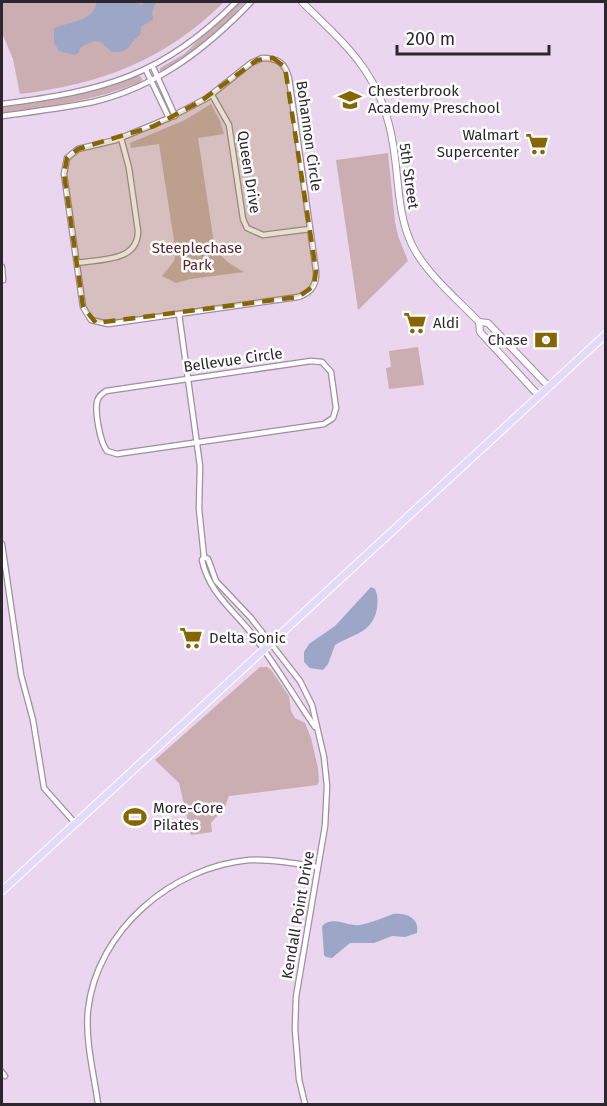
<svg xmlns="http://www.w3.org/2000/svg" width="607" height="1106" font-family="'Fira Sans',sans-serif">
<rect width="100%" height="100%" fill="#ead6ee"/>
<g fill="#cbaeb1">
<path d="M2 2H224C165 60 102 84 20 94L13 59 2 33Z"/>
<path d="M239 2H245C238 9 233 17 227 24 214 37 177 67 160 71V68L184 54Z"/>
<path d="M138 75 142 78 141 82C92 101 53 106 2 113V107C49 100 94 94 138 75Z"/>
<path d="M211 104 220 121 224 134 198 138 214 243C220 259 230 264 244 272L190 279 176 283 162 276 174 261 176 253 159 144 131 148 130 143 185 120Z"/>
<path d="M388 153 395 222 398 236 408 261 358 310 336 160Z"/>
<path d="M418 347 424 385 389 389 386 368 391 367 389 351Z"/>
<path d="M260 667H267L271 670 289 696 291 711 295 718 305 723 311 738 318 768 319 782 317 785 229 796 225 807 211 823 212 832 191 835 179 783 155 760Z"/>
</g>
<g fill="#9ca7c7">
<path d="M96 2H135L142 5 145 2H156L152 12 153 19 141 27 140 35C127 44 132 53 112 52 98 41 101 37 81 47L78 53 74 55 59 51 54 43V29C67 21 96 22 96 2Z"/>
<path d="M371 587 375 589C378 596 378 601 377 608 373 633 353 634 335 645L328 664 323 670 310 668 304 662V652L309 644 335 626Z"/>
<path d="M393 914C406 912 420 918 417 933L405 937 392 936 374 943H350L332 958 326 957 324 955 322 926C333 915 347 927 360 925 371 923 382 918 393 914Z"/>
</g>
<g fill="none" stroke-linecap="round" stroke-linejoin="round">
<g stroke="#a08da3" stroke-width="7">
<g id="street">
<path d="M262 58C278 58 285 63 289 78L316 271C317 284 311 293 298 297L108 324 91 320 83 307 64 174 67 158 78 149 116 140 169 118 207 98 251 63Z"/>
<path d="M153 67 175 116"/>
<path d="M146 70 169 118"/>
<path d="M212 95 229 125 243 219 247 228 263 235 310 229"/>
<path d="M2 104C102 91 162 77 236 2"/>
<path d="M2 116C32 112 63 108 93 102 157 87 207 48 251 2"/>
<path d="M77 263C101 259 138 262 138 231L129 168 121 138"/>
<path d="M2 267 3 280"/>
<path d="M179 314 200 466 199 509 204 557 202 560C209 594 236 612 256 639 277 667 295 698 315 727"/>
<path d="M311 361 322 362 331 372 336 408 333 418 324 424 117 454 107 451C100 442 95 413 97 402 98 396 102 394 106 391Z"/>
<path d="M2 544 21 675 33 720 44 788 75 823"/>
<path d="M204 557 208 559 216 581 251 618 300 681 312 705 324 757 327 786 325 826 296 997 295 1029 299 1079 305 1104"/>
<path d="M2 1072 5 1076"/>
<path d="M98 1104C94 1074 85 1041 88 1010 97 930 172 867 249 860 272 859 295 863 317 867"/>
</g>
</g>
<g stroke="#a08da3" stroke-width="8">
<g id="secondary">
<path d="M302 2C349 48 382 75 393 144 399 178 397 216 413 247 427 274 458 300 479 322L480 332 539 396"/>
<path d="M479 322 488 323 549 387"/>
</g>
</g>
<g stroke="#fff" stroke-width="9">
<path id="primary" d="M2 891 606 334"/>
</g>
<use href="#street" stroke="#fff" stroke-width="4.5"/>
<use href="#secondary" stroke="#fff" stroke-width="6"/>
<use href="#primary" stroke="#e3dbfb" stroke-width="7"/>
</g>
<path fill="#856600" fill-opacity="0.2" stroke="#856600" stroke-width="4.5" stroke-dasharray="12 8" stroke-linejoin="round" d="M273 58 285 67 316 271 314 286 298 297 96 323 83 307 64 174 67 158 78 149 154 126 201 101 257 60Z"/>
<defs>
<g id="school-bare" transform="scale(1.8)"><path d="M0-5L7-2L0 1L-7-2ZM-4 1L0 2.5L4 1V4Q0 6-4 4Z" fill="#856600" stroke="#fff" stroke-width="2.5" paint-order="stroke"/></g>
<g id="supermarket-bare" transform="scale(1.8)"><path d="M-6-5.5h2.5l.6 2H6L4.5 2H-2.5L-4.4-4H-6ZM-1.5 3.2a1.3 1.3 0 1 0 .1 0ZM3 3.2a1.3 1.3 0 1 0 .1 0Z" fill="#856600" stroke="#fff" stroke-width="2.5" paint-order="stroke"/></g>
<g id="bank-bare" transform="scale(1.8)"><path d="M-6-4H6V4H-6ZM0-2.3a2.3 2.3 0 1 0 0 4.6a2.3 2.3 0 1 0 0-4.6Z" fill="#856600" stroke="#fff" stroke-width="2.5" paint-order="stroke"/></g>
<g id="stadium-bare" transform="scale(1.8)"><path d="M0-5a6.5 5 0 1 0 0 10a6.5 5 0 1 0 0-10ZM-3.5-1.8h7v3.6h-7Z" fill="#856600" stroke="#fff" stroke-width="2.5" paint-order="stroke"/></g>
</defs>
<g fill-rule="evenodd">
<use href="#school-bare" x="350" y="100"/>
<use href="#supermarket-bare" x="537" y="144"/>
<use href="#supermarket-bare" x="415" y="323"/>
<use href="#bank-bare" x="546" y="340"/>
<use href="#supermarket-bare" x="191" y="638"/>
<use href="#stadium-bare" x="135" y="817"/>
</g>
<g text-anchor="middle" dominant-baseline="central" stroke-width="5" stroke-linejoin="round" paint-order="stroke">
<g font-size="15" fill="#2d262f" stroke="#fff" text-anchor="start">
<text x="368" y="91">Chesterbrook<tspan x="368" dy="17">Academy Preschool</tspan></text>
<text x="519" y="135" text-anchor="end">Walmart<tspan x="519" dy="17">Supercenter</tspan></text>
<text x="433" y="323">Aldi</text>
<text x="528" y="340" text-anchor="end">Chase</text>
<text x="209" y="638">Delta Sonic</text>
<text x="153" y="808">More-Core<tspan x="153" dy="17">Pilates</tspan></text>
</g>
<g font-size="15" fill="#2d262f" stroke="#fff">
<text transform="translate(309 136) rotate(82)">Bohannon Circle</text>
<text transform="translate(249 172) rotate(81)">Queen Drive</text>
<text transform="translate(409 176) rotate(82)">5th Street</text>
<text transform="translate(233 360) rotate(-8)">Bellevue Circle</text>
<text transform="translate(298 915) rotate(-80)">Kendall Point Drive</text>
</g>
<g font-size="15" fill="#5a252e" stroke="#fff">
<text x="197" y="248">Steeplechase<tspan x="197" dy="17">Park</tspan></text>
</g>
</g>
<rect width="607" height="1106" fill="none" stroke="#2d262f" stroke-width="6"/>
<path d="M397 45v9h152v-9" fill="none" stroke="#2d262f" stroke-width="3"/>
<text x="406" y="45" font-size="18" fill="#2d262f" stroke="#ffffff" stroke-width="4.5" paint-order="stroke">200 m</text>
</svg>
